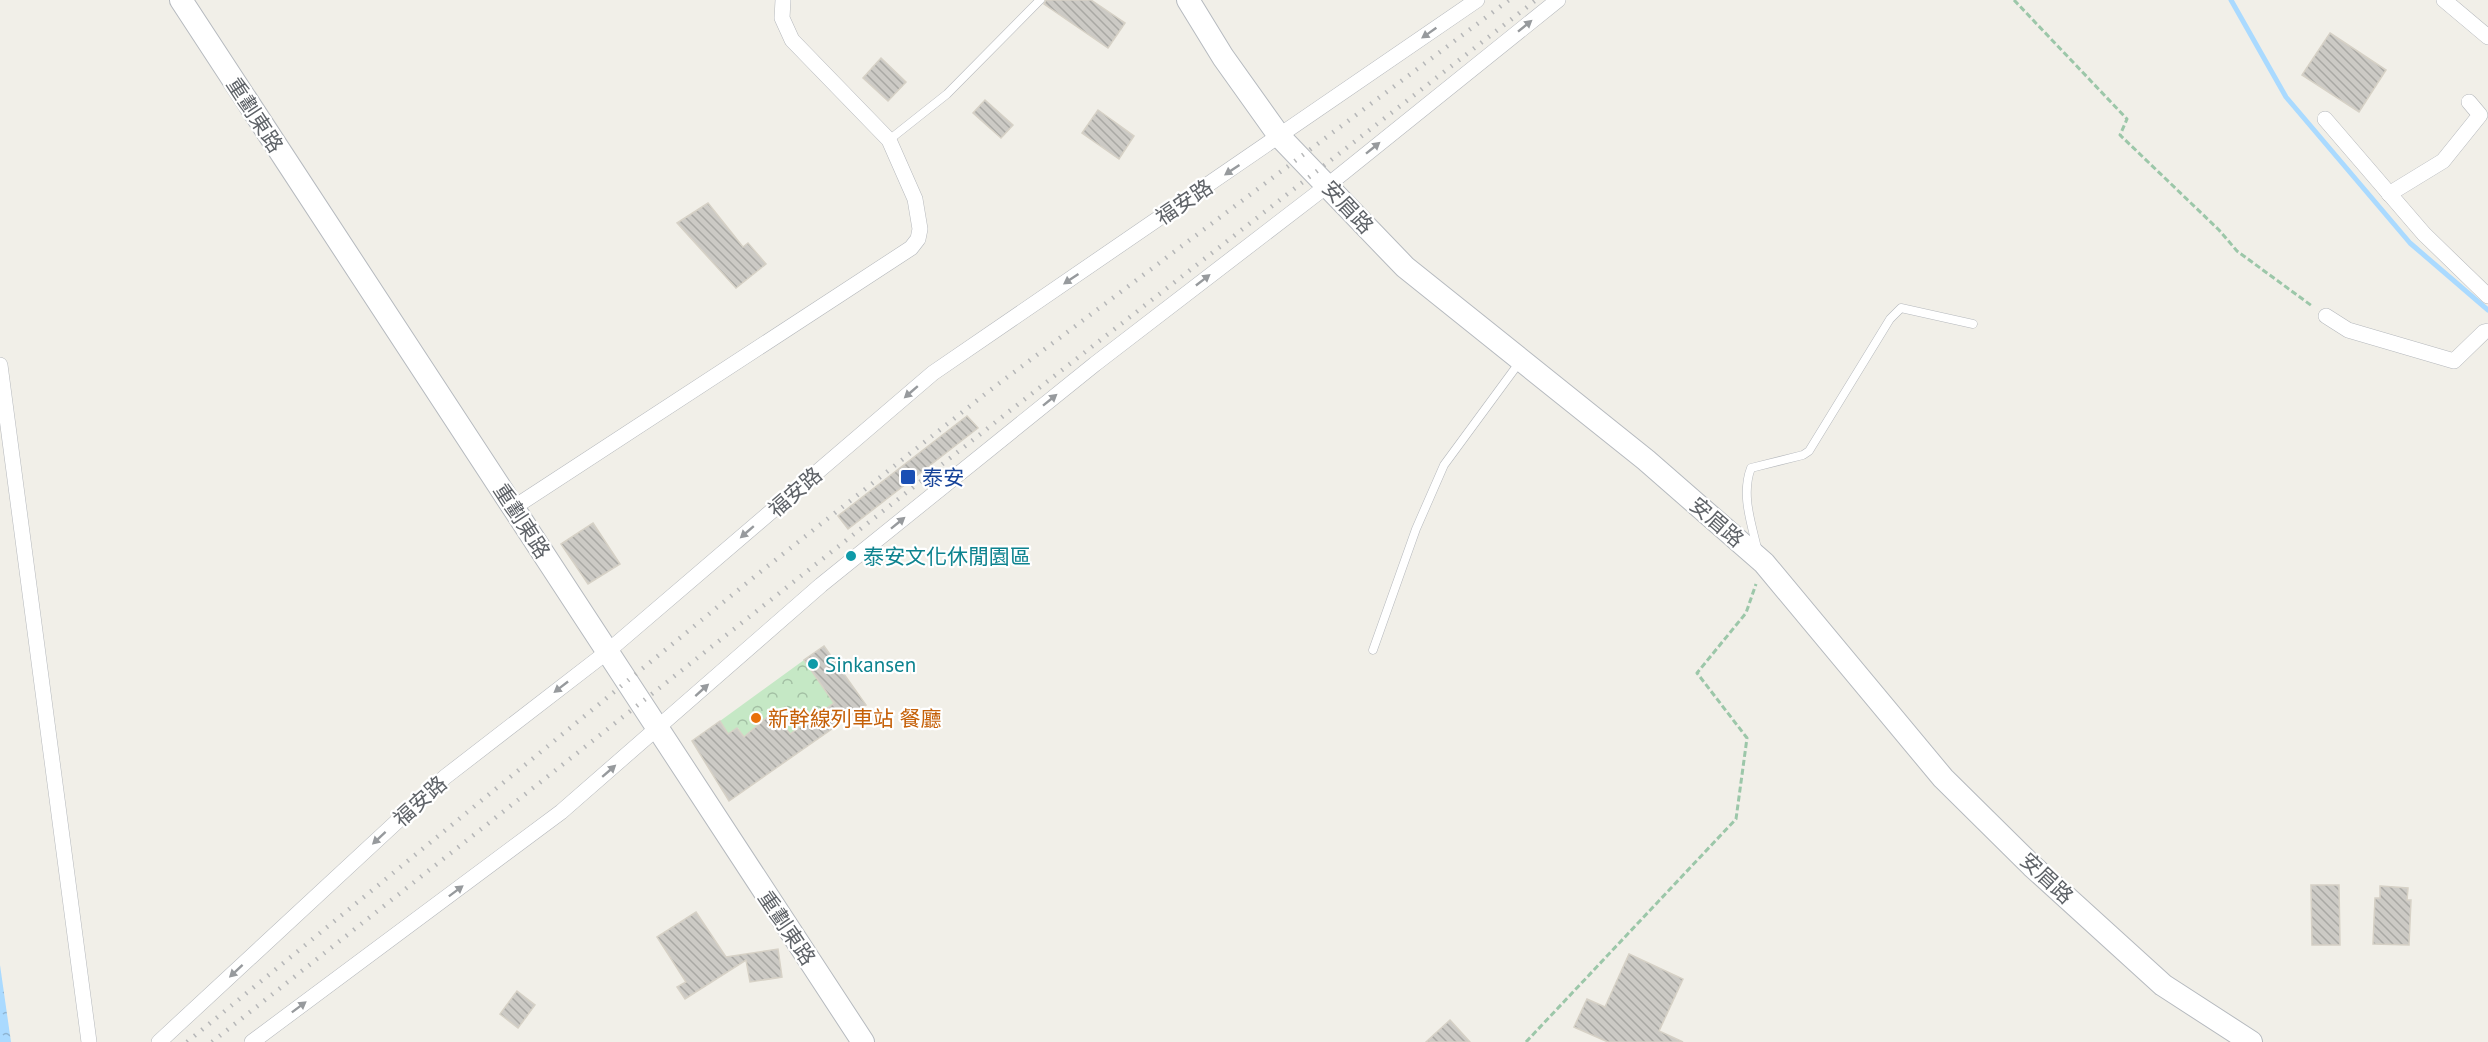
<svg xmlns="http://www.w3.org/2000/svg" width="2488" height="1042" font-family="'PT Sans','Noto Sans TC',sans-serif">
<defs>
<pattern id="forest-crowns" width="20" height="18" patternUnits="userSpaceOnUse" patternTransform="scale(1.5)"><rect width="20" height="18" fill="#c5e8c5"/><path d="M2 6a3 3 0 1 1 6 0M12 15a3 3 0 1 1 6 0" fill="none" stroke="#a3c0a4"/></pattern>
<pattern id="water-ripples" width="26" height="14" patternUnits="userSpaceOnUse" patternTransform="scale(1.5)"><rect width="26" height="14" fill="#aadaff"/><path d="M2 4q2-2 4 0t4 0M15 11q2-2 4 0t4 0" fill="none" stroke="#8eb4d2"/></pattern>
<pattern id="building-back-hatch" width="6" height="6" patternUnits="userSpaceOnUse" patternTransform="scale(1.5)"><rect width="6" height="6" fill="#cccac5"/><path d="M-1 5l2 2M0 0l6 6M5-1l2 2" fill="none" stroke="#a9a8a4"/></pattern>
</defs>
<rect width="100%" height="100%" fill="#f1efe8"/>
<path fill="url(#forest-crowns)" d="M804 660 834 703 750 762 748 743 738 728 728 734 720 721Z"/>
<path fill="url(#water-ripples)" d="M0 965 11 1042H0Z"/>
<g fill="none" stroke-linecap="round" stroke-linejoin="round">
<path stroke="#aadaff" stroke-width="5" d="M2231 0 2286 97 2410 243 2488 310"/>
</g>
<g fill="url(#building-back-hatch)" stroke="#d6d1c6" stroke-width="1.5">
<path d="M1046 0H1091L1125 23 1108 48 1044 4Z"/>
<path d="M2330 33 2386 70 2359 112 2302 75Z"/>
<path d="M881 58 906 82 888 101 863 78Z"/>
<path d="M985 100 1013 125 1001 138 973 113Z"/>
<path d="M1098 110 1134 136 1119 159 1082 133Z"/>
<path d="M708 203 743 247 748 243 766 264 736 288 677 223Z"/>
<path d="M967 416 978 428 848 529 838 516Z"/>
<path d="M593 523 620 564 588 584 561 544Z"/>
<path d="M824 646 866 705 729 801 692 741 720 721 728 734 737 728 744 737 773 712 790 734 834 703 804 660Z"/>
<path d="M2311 885H2339L2340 945H2312Z"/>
<path d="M2380 886 2408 888 2407 900H2411L2409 945 2373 944 2375 898H2380Z"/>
<path d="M696 912 726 957 778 949 782 977 750 982 746 960 685 999 677 987 686 982 657 937Z"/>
<path d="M1629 954 1683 979 1659 1031 1683 1042H1608L1574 1027 1587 999 1605 1007Z"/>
<path d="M517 991 535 1005 518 1028 500 1014Z"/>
<path d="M1450 1020 1470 1042H1426Z"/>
</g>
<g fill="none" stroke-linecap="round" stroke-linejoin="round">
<g stroke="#b5b8bc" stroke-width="9">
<g id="lane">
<path d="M889 140 947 94 1040 0"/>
<path d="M1757 548C1751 522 1741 494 1751 468L1803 455 1809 451 1890 319 1901 308 1973 324"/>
<path d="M1373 650 1416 529 1444 465 1519 363"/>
</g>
</g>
<g stroke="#b5b8bc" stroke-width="16">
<g id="street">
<path d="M2444 0 2488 37"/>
<path d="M2325 119 2424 234 2488 296"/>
<path d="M2389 194 2443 161 2480 115 2469 102"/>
<path d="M2326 316 2348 330 2454 361 2484 332 2488 331"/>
<path d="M0 365 89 1042"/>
<path d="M513 508 911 248 918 239 920 229 915 199 889 140 792 40 782 18 783 0"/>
<path d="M159 1042 445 777 607 652 933 373 1477 0"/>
<path d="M252 1042 561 812 821 585 1095 364 1328 185 1558 0"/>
</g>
</g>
<g stroke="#b6babf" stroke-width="24">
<g id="secondary">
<path d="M181 0 863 1042"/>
<path d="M1188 0 1223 57 1280 137 1405 267 1646 460 1764 563 1943 778 2032 866 2163 985 2251 1042"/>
</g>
</g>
<g stroke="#9cc7a9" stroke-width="3" stroke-dasharray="6 3" stroke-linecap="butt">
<path d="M2014 0 2127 119 2120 135 2219 230 2237 251 2312 306"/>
<path d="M1526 1042 1736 819 1747 738 1697 673 1746 613 1756 584"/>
</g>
<use href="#lane" stroke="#fff" stroke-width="8"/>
<use href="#street" stroke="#fff" stroke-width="15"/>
<use href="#secondary" stroke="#fff" stroke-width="22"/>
<g stroke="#b6b7b8" stroke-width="4.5" stroke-dasharray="1.5 8" stroke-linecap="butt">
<path d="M187 1042 759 573 989 391 1509 0"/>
<path d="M212 1042 1007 413 1536 0"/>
</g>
</g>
<defs><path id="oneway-solid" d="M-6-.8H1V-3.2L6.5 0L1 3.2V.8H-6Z" transform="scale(1.5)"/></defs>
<g fill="#979a9d">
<use href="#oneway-solid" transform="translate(1525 26) rotate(-39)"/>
<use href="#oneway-solid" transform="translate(1429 33) rotate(145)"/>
<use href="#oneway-solid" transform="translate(1373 148) rotate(-39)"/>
<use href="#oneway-solid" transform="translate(1232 170) rotate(146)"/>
<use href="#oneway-solid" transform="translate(1071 279) rotate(146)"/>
<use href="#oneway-solid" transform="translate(1203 280) rotate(-38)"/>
<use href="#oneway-solid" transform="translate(911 392) rotate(139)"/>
<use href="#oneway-solid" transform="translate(1050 400) rotate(-39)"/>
<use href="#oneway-solid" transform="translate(898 523) rotate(-39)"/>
<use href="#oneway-solid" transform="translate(747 532) rotate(139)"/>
<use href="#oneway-solid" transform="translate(561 687) rotate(142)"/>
<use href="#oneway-solid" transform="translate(702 690) rotate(-42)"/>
<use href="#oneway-solid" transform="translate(609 771) rotate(-41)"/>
<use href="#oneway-solid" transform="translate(379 838) rotate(137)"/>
<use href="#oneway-solid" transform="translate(456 891) rotate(-37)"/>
<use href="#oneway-solid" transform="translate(236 971) rotate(137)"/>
<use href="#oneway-solid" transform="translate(299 1007) rotate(-37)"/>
</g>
<rect fill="#1a4fb4" stroke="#fff" stroke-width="2" x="900" y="469" width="16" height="16" rx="3"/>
<g fill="#0f9aa8" stroke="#fff" stroke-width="2">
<circle cx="851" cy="556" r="6"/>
<circle cx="813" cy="664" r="6"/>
</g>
<circle fill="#e8710a" stroke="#fff" stroke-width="2" cx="756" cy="718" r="6"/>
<g text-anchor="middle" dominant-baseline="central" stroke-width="4.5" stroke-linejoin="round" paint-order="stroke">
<g font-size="21" fill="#5f6368" stroke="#fff">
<text transform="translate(255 115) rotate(57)">重劃東路</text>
<text transform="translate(1184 202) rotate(-34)">福安路</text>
<text transform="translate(1348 207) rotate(47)">安眉路</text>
<text transform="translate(795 492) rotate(-41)">福安路</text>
<text transform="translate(522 521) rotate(57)">重劃東路</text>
<text transform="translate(1717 522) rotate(41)">安眉路</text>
<text transform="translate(420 801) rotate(-42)">福安路</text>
<text transform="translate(2047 878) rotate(43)">安眉路</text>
<text transform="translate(787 928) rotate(56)">重劃東路</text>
</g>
<g font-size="21" fill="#164399" stroke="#fff" text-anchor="start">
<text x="922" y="477">泰安</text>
</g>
<g font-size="21" fill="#0d838f" stroke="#fff" text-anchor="start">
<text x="863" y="556">泰安文化休閒園區</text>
<text x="825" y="664">Sinkansen</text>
</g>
<g font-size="21" fill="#c56008" stroke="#fff" text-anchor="start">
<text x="768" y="718">新幹線列車站 餐廳</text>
</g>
</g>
</svg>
